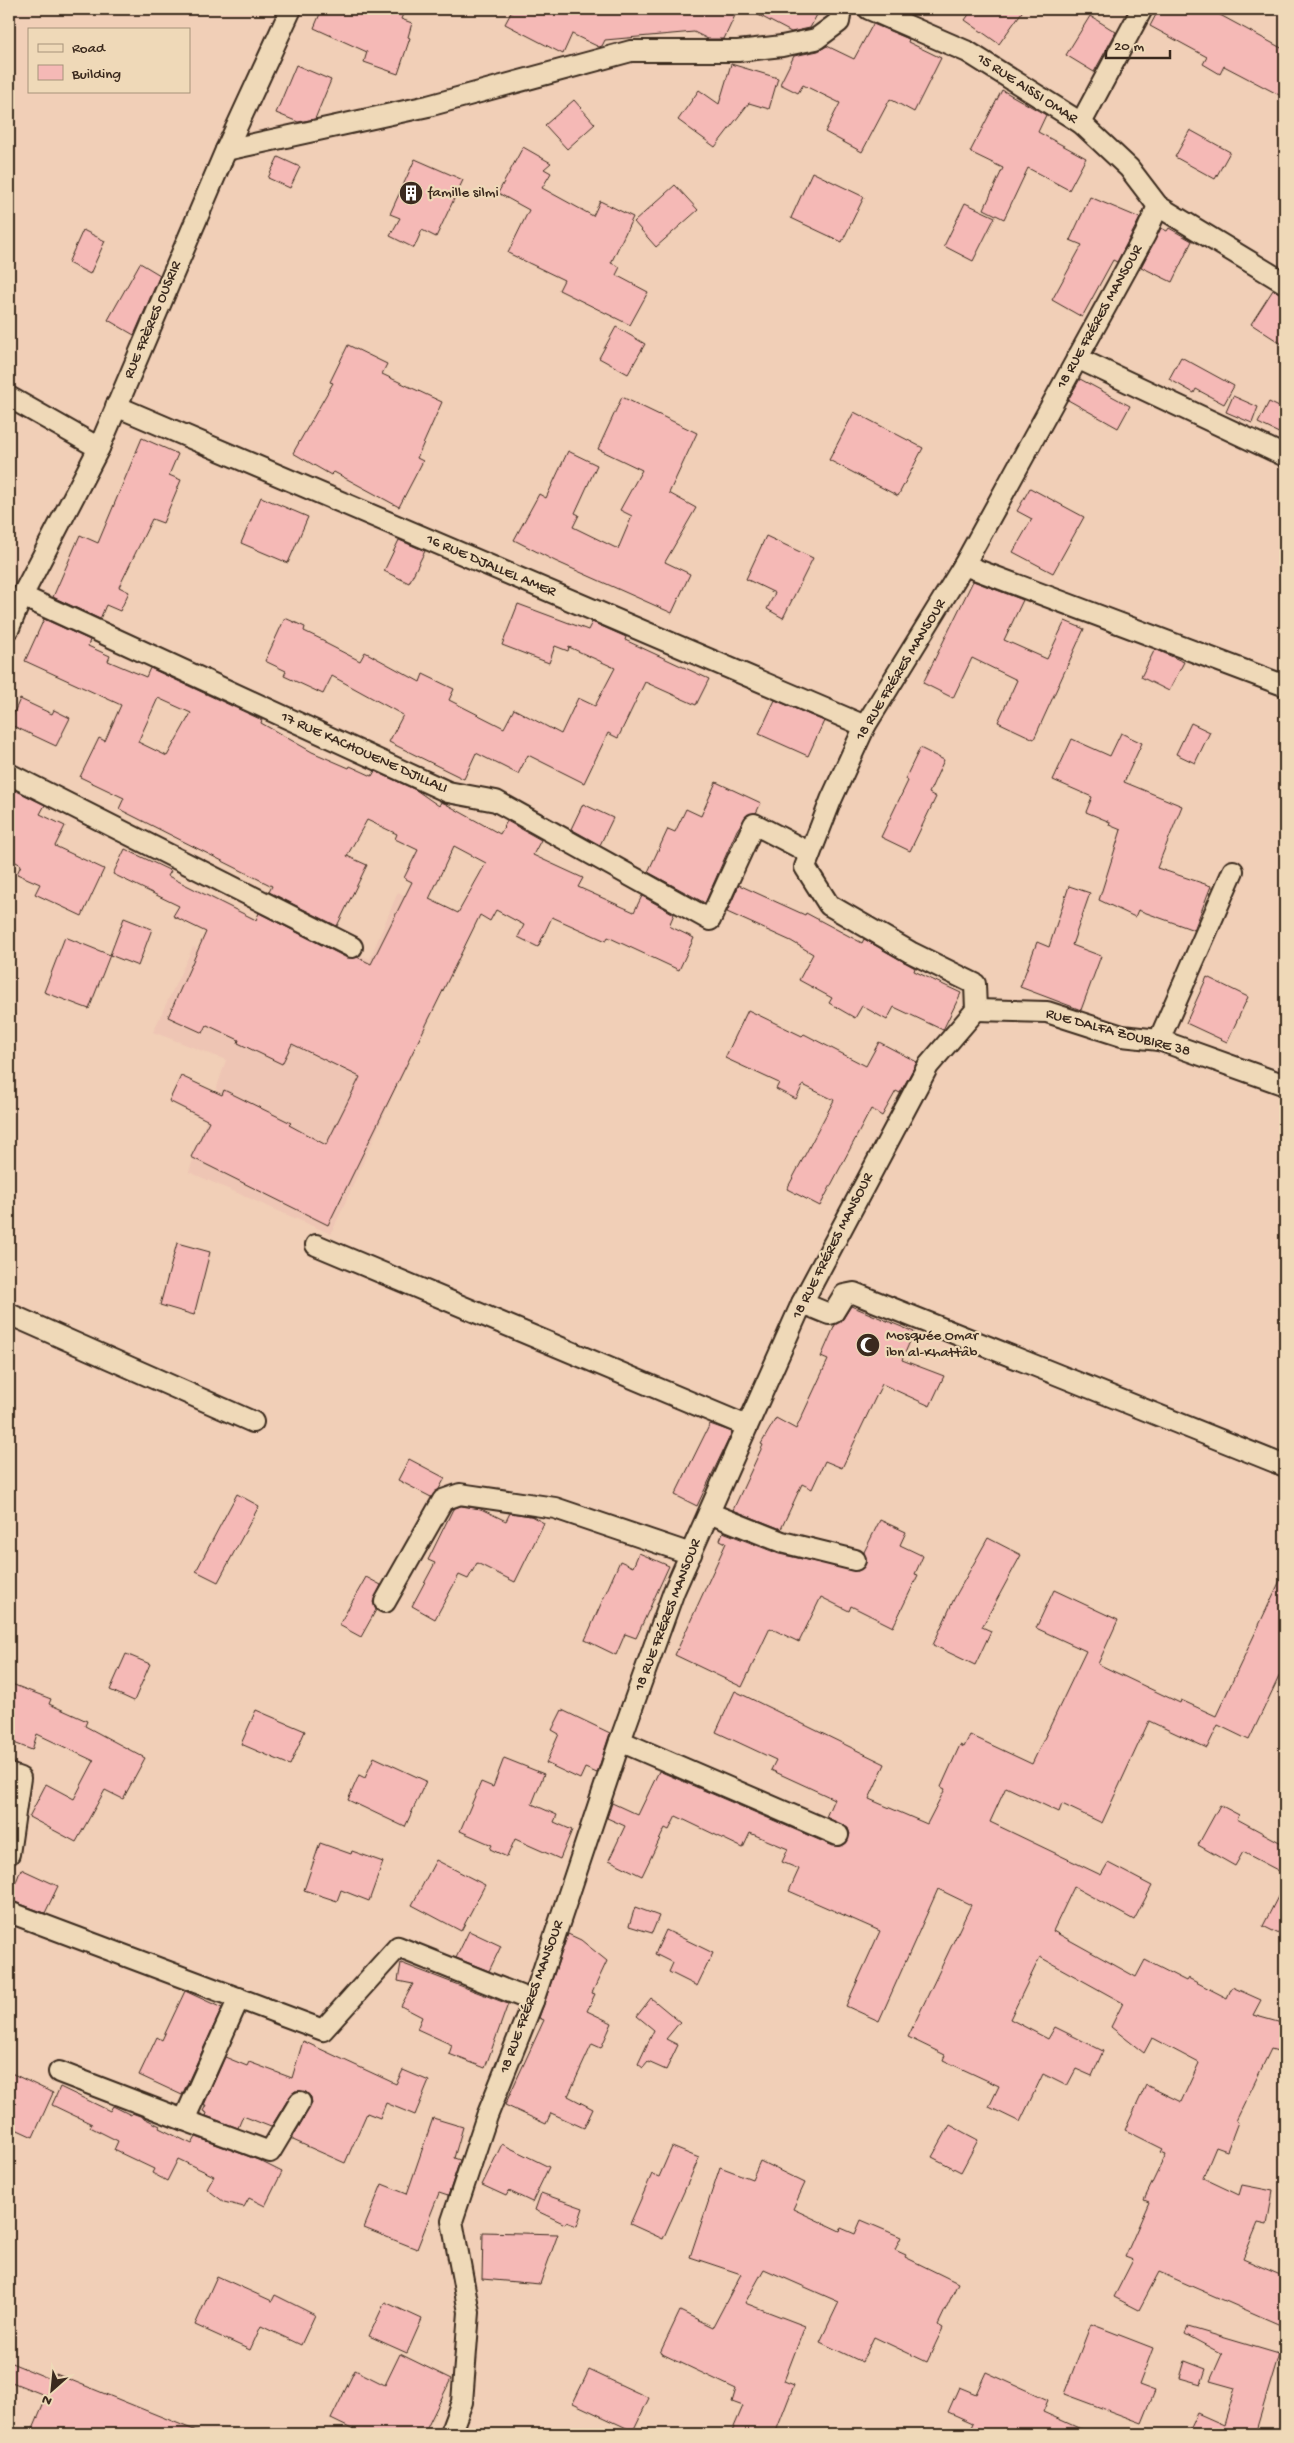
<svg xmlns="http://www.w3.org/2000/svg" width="1294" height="2443" font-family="'Gochi Hand',sans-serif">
<rect width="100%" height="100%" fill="#f1cfb7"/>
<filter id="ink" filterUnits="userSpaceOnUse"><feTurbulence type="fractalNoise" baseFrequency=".02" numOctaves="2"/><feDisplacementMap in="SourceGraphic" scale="10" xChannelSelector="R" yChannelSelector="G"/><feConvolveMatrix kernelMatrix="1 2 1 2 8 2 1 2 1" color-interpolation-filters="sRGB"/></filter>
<g filter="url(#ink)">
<path fill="#eec5b4" d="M398 892 466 932 331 1234 189 1172 226 1060 153 1032 193 947 304 1004 327 946 370 959Z"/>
<g fill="#f5b9b6" stroke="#3b2a1e" fill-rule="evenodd">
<path d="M322 9H405L401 19 412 23 408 37 410 38 398 74 364 62 367 52 314 28Z"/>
<path d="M513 9H738L724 39H708L694 32 605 40 602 46 599 47 572 34 563 54 505 24Z"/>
<path d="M747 9H820L810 28 791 32Z"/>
<path d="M973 9H1024L999 44 965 20Z"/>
<path d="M1159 9H1209L1285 50V98L1224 66 1220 74 1203 64 1207 57 1150 26Z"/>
<path d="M1090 16 1116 32 1094 72 1066 55Z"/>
<path d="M873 24 909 39 908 42 941 58 914 112 890 99 862 152 825 132 840 103 803 85 798 93 780 84 794 56 818 51 827 46 854 59Z"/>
<path d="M731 64 778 78 769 109 749 103 715 147 678 120 699 90 719 104Z"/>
<path d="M296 65 331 80 315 119 298 122 276 113Z"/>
<path d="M1002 90 1046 115 1038 132 1086 158 1069 190 1028 168 1004 219 984 209 1003 168 970 152Z"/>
<path d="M574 100 595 124 567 149 545 125Z"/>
<path d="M1190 130 1230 152 1215 179 1175 157Z"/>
<path d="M523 147 551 163 544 169 551 173 542 188 593 216 600 201 633 217 611 263 620 267 616 275 648 292 630 325 559 290 564 280 508 253 529 210 498 193Z"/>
<path d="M278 157 300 167 290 188 268 178Z"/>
<path d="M415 159 463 180 436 237 422 230 414 248 390 236 400 218 390 214Z"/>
<path d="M812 172 864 197 842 242 791 218Z"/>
<path d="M675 185 698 210 656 247 634 222Z"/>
<path d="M1090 197 1140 218 1117 262 1113 260 1082 317 1052 300 1082 245 1070 240Z"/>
<path d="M965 203 995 217 973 261 944 246Z"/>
<path d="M1161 228 1167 231 1169 228 1192 241 1172 282 1141 267Z"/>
<path d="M83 230 105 241 90 274 68 263Z"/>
<path d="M140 263 160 275 134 335 108 320Z"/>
<path d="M1273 290 1285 295V346L1251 324Z"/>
<path d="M616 327 645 344 628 374 599 358Z"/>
<path d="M348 345 387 364 382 374 442 402 417 458 423 461 399 507 334 472 331 475 293 453 333 383 330 382Z"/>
<path d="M1181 357 1234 386 1224 404 1196 389 1194 393 1169 379Z"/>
<path d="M1080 379 1130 406 1118 428 1068 400Z"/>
<path d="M1233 396 1258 407 1252 423 1226 412Z"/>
<path d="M622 397 697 433 669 493 696 508 665 562 690 574 672 613 555 561 514 540 539 494 546 498 568 451 597 465 575 513 579 515 573 527 618 549 632 516 620 510 642 470 598 449Z"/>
<path d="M1269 402 1285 410V436L1258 423Z"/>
<path d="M854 412 923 448 898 496 829 460Z"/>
<path d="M142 438 178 454 169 475 181 480 163 523 152 519 119 587 129 592 120 611 106 605 100 619 53 597 80 535 98 543Z"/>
<path d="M1030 488 1084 517 1053 573 1013 552 1032 519 1017 511Z"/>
<path d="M261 497 308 517 288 563 241 543Z"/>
<path d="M766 536 813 558 783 618 767 609 775 593 746 579Z"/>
<path d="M399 540 425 551 409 583 384 571Z"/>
<path d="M973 581 1023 600 1004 640 1047 659 1065 621 1084 629 1034 739 998 722 1017 680 972 658 953 698 923 683Z"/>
<path d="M518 604 588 630 592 622 626 637 625 640 709 679 696 705 645 682 618 738 608 733 584 783 528 755 518 774 476 753 464 779 389 742 403 715 332 676 323 694 284 676 286 671 265 661 285 618 305 627 304 631 325 641V643L360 661 365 652 420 682 423 674 454 689 449 700 504 728 514 709 561 734 578 698 595 706 615 668 569 647 568 651 555 646 549 663 502 645Z"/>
<path d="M44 619 90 640 88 646 110 656 108 661 146 677 150 668 262 720 261 723 312 752 349 768 350 766 372 776 375 771 416 790 439 806 441 802 444 803 500 834 507 821 541 840 533 855 583 878 578 887 634 912 642 896 674 914 669 926 694 938 679 970 608 937 606 941 552 917 538 947 518 937 524 925 496 910 490 921 480 915 328 1225 191 1157 209 1121 169 1101 181 1076 222 1095 224 1090 291 1123 289 1125 326 1145 360 1077 292 1044 282 1064 238 1043 239 1040 207 1025 203 1033 168 1017 206 932 173 916 179 906 113 874 125 849 171 871 168 876 256 920 259 913 347 958 357 957 371 964 412 882 404 878 418 850 395 839 397 834 367 820 347 856 367 865 337 926 269 892 272 886 119 809 124 798 80 777 99 738 105 741 121 705 25 661ZM158 698 191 713 167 756 138 742ZM454 846 486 863 458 913 429 899Z"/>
<path d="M1155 649 1184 662 1169 691 1141 677Z"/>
<path d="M20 699 52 714 54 710 70 718 56 746 9 724Z"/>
<path d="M775 700 824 721 808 756 759 734Z"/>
<path d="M1191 723 1210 732 1195 763 1176 754Z"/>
<path d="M1121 733 1142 743 1124 782 1182 806 1157 868 1211 886 1194 930 1138 910 1135 917 1099 900 1121 830 1109 825 1110 822 1086 812 1092 797 1053 780 1072 739 1110 756Z"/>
<path d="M920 748 944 760 929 793 936 797 910 851 881 837 908 781 905 779Z"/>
<path d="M716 782 761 803 756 813 747 815 737 830 705 903 648 872 668 829 675 832 686 809 701 816Z"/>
<path d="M9 787 45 805 40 814 65 826 55 846 104 869 82 916 35 894 40 884 17 874 21 865 9 858Z"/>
<path d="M583 804 613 818 600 845 571 829Z"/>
<path d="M739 885 805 915 806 913 862 943 864 939 915 968 914 971 961 993 943 1030 894 1007 887 1020 862 1006 855 1018 829 1003 832 998 799 980 813 954 791 941 727 912Z"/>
<path d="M1069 886 1090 893 1072 945 1101 956 1081 1010 1020 987 1037 942 1049 947Z"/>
<path d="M124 918 152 929 138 966 110 955Z"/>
<path d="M65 937 110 955 89 1009 44 992Z"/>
<path d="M1207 977 1248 997 1227 1042 1186 1023Z"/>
<path d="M748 1010 802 1036 804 1034 866 1066 879 1042 917 1062 900 1093 896 1091 882 1116 871 1109 820 1206 787 1189 834 1100 803 1085 796 1099 776 1089 779 1083 725 1058Z"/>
<path d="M177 1243 210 1252 194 1315 160 1305Z"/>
<path d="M851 1306 914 1332 902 1360 944 1376 930 1406 882 1384 842 1468 825 1461 812 1489 802 1484 781 1529 733 1510 763 1445 761 1444 776 1418 796 1429 828 1360 821 1357 835 1325 843 1319Z"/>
<path d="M710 1424 732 1432 697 1506 675 1495Z"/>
<path d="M409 1459 445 1478 439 1489 431 1497 398 1480Z"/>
<path d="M237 1494 259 1506 218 1582 196 1571Z"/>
<path d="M461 1506 481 1509 506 1521 510 1513 531 1516 544 1523 515 1582 477 1563 468 1579 459 1575 435 1619 412 1606 435 1563 428 1560 453 1509Z"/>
<path d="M880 1520 906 1532 900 1545 923 1556 915 1574 918 1575 893 1627 851 1606 849 1611 821 1597 799 1642 770 1628 742 1687 675 1655 726 1543 720 1540 723 1532 779 1554 858 1571 866 1563 864 1552Z"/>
<path d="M988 1538 1021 1555 982 1627 991 1631 975 1665 933 1645 954 1599Z"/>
<path d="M639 1553 669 1566 636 1638 625 1634 616 1655 585 1640 620 1561 633 1567Z"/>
<path d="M1285 1570V1664L1249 1740 1218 1725 1207 1748 1149 1721 1102 1823 1062 1804 1059 1812 1006 1787 990 1822 1101 1875 1108 1863 1152 1886 1134 1920 1074 1887 1053 1931 1136 1977 1145 1960 1186 1981 1188 1978 1227 1998 1232 1987 1261 2000 1253 2015 1285 2024V2053L1271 2049 1236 2121 1238 2122 1227 2151 1216 2147 1203 2178 1239 2195 1242 2185 1273 2191 1267 2225 1258 2223 1243 2259 1285 2277V2327L1159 2272 1139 2310 1114 2297 1133 2260 1125 2257 1149 2202 1144 2200 1166 2154 1161 2152 1163 2149 1125 2130 1146 2085 1181 2102 1199 2063 1152 2038 1144 2053 1111 2027 1123 2003 1040 1957 1010 2019 1048 2039 1055 2027 1103 2051 1092 2076 1076 2069 1067 2086 1043 2074 1020 2122 989 2107 999 2086 943 2060 945 2055 908 2037 971 1905 938 1889 879 2021 846 2006 880 1931 789 1891 799 1869 782 1862 788 1849 750 1833 743 1848 676 1816 669 1830 665 1828 642 1876 609 1860 625 1826 607 1818 612 1803 638 1815 659 1771 833 1846 845 1844 850 1834 848 1828 826 1817 834 1799 771 1770 776 1760 716 1732 735 1691 885 1764 869 1799 927 1824 945 1789 941 1787 960 1745 964 1747 970 1735 1032 1764 1086 1651 1036 1628 1054 1590 1118 1620 1098 1664 1180 1703 1181 1700 1216 1716Z"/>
<path d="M366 1577 381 1585 373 1602 376 1610 361 1637 339 1625Z"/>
<path d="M126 1654 150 1664 134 1701 110 1690Z"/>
<path d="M9 1683 51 1699 49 1704 87 1721 85 1726 145 1758 123 1799 105 1790 76 1842 29 1817 46 1784 74 1799 94 1761 37 1734 32 1750 9 1741Z"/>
<path d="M256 1710 305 1731 290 1765 241 1744Z"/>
<path d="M562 1710 610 1733 597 1773 585 1768 580 1779 546 1763 559 1734 552 1730Z"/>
<path d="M374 1757 426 1781 405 1827 348 1800 359 1775 365 1778Z"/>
<path d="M504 1758 544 1774 532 1804 557 1815 554 1822 572 1830 560 1859 515 1839 507 1857 490 1849 492 1845 460 1831 481 1782 493 1787Z"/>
<path d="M1220 1805 1239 1815 1237 1819 1285 1845V1874L1243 1852 1235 1866 1198 1845Z"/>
<path d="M320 1843 351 1854 352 1851 383 1862 369 1901 341 1890 337 1901 304 1890Z"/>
<path d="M436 1860 485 1885 461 1931 412 1905Z"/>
<path d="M21 1869 58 1886 45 1913 9 1900Z"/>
<path d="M1285 1883V1937L1263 1926Z"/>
<path d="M635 1907 659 1916 652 1933 629 1926Z"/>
<path d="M666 1930 713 1953 697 1986 669 1972 673 1963 655 1954Z"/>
<path d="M469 1931 501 1946 489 1971 456 1958Z"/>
<path d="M568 1934 581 1940 607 1961 592 1993 595 1994 587 2011 612 2023 601 2048 592 2044 568 2096 593 2109 584 2128 551 2113 546 2124 505 2105 544 2020 539 2018Z"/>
<path d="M401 1963 508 2004 485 2068 449 2054 452 2045 417 2029 422 2017 401 2006 413 1984 398 1981Z"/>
<path d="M185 1991 222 2008 182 2095 139 2075 157 2037 162 2040Z"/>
<path d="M651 1998 680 2022 666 2039 678 2045 666 2070 648 2062 643 2068 638 2064 654 2030 637 2016Z"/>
<path d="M303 2041 396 2084 403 2070 429 2081 415 2115 386 2103 380 2118 367 2113 345 2163 293 2140V2137L312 2103 311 2097 306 2092 295 2091 290 2096 271 2127 243 2116 238 2128 206 2116 207 2113 203 2111 206 2105H204L225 2057 247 2066 249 2062 292 2078Z"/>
<path d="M9 2072 53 2093 33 2137 9 2126Z"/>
<path d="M60 2087 110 2111 113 2106 131 2115 132 2113 140 2116 160 2126 159 2128 192 2144 196 2137 258 2160 282 2172 265 2206 249 2198 244 2207 224 2202 207 2189 214 2176 178 2159 167 2181 152 2173 154 2169 114 2150 118 2141 90 2127 92 2124 52 2105Z"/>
<path d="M433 2118 463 2127 454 2158 460 2160 448 2196 439 2193 417 2249 364 2228 382 2184 407 2194Z"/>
<path d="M950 2125 978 2140 961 2172 932 2157Z"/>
<path d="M502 2144 549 2167 532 2202 509 2191 506 2196 482 2185Z"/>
<path d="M672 2147 699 2158 663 2239 630 2224 652 2174 659 2177Z"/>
<path d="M760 2161 805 2183 793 2209 840 2231 841 2228 855 2234 861 2220 901 2237 895 2250 906 2255 905 2257 958 2283 938 2325 943 2328 927 2362 874 2337 862 2362 820 2342 839 2302 764 2269 745 2303 805 2326 784 2381 794 2385 775 2434H731L743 2406 732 2402 736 2389 660 2353 680 2311 713 2327 741 2274 690 2257 720 2167 752 2179Z"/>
<path d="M541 2193 583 2208 577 2226 566 2222 565 2224 535 2210Z"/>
<path d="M483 2232 558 2234 540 2284 482 2279Z"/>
<path d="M217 2276 272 2301 275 2295 315 2315 301 2345 261 2326 250 2350 195 2325Z"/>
<path d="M385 2302 422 2319 407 2353 369 2336Z"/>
<path d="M1091 2324 1153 2348 1139 2385 1155 2391 1142 2423 1064 2394Z"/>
<path d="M1188 2327 1279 2354 1255 2434H1187L1197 2413 1224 2425 1235 2388 1210 2381 1222 2354 1185 2334Z"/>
<path d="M400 2354 451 2379 424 2434H362L331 2419 355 2370 385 2385Z"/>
<path d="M1185 2361 1206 2369 1201 2384 1180 2378Z"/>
<path d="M9 2362 53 2380 56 2374 204 2434H31L47 2396 9 2381Z"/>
<path d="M589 2370 649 2398 633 2431 573 2403Z"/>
<path d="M986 2372 1048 2400 1043 2412 1092 2434H968L973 2423 948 2412 959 2387 976 2394Z"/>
</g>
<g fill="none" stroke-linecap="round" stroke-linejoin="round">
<g stroke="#3b2a1e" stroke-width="24">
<g id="street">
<path d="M869 9 968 52 1081 123 1129 168 1158 206 1285 283"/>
<path d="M1081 123 1142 9"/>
<path d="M226 150 428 106 631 51H738L782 46 816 39 839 22 841 9"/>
<path d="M1077 358 1285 456"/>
<path d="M9 397 99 448"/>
<path d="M116 406 865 726"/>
<path d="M964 565 1283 685"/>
<path d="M22 596 448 792 496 801 710 920 754 824 810 853"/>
<path d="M9 628 22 596 99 448 226 150 291 9"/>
<path d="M9 774 352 947"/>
<path d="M976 1010 1047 1012 1122 1036 1159 1040 1285 1085"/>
<path d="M1159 1040 1233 871"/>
<path d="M316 1245 747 1426"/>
<path d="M802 1303 829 1314 833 1313 844 1295 854 1293 1285 1466"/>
<path d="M9 1314 253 1422"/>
<path d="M709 1513 782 1542 855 1560"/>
<path d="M385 1602 443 1500 460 1494 555 1508 691 1554"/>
<path d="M620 1741 838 1835"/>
<path d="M9 1774 20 1778 9 1854"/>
<path d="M9 1912 323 2030 398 1947 533 2001"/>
<path d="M59 2072 184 2120 239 1998"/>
<path d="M184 2120 270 2152 300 2102"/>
<path d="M450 2434 462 2402 469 2312 452 2221 487 2116 533 2001 620 1741 674 1591 802 1303 928 1066 976 1010 975 984 910 952 829 905 805 867 831 800 865 726 964 565 1145 235 1158 206"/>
</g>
</g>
<use href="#street" stroke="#efd9b8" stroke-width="20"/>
</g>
</g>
<defs>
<g id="building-disc" transform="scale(1.25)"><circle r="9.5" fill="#3b2a1e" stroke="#efd9b8"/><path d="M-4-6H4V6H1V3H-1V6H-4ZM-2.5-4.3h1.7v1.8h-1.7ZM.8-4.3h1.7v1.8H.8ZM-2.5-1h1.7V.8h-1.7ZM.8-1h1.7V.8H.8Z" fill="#fff"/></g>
<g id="mosque-disc" transform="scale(1.25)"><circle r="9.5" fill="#3b2a1e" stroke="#efd9b8"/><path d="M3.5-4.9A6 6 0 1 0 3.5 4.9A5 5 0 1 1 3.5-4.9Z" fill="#fff"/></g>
</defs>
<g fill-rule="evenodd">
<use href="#building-disc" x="411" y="193"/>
<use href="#mosque-disc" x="868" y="1345"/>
</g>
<g text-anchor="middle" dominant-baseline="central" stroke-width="4.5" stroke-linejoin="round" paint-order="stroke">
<g font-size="15" fill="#3b2a1e" stroke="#efd9b8">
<text transform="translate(1027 89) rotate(33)">15 RUE AISSI OMAR</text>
<text transform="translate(1100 317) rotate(-61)">18 RUE FRÉRES MANSOUR</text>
<text transform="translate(153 320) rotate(-67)">RUE FRÈRES OUSRIR</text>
<text transform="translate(491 566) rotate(23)">16 RUE DJALLEL AMER</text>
<text transform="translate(901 670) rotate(-59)">18 RUE FRÉRES MANSOUR</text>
<text transform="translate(364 753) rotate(24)">17 RUE KACHOUENE DJILLALI</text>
<text transform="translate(1118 1033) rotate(15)">RUE DALFA ZOUBIRE 38</text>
<text transform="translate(833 1246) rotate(-63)">18 RUE FRÉRES MANSOUR</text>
<text transform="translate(668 1615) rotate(-69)">18 RUE FRÉRES MANSOUR</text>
<text transform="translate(532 1997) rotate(-70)">18 RUE FRÉRES MANSOUR</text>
</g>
<g font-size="15" fill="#3b2a1e" stroke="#efd9b8" text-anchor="start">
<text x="428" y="193">famille silmi</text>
<text x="886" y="1336">Mosquée Omar<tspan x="886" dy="17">ibn al-Khattâb</tspan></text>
</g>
</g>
<rect width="1294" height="2443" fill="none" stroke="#efd9b8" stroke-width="30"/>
<rect x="15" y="15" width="1264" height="2413" fill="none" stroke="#3b2a1e" stroke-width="2" filter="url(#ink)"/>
<rect x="28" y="28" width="162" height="65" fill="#efd9b8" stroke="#a7937a"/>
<rect x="38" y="44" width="25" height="8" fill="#efd9b8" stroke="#a7937a"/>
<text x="72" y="52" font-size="15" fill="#3b2a1e">Road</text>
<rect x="38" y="65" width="25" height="15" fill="#f5b9b6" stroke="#a7937a"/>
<text x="72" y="78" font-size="15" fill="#3b2a1e">Building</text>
<g transform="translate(52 2390) rotate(207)" stroke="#efd9b8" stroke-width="4" paint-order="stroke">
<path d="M0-4L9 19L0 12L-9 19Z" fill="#3b2a1e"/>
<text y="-8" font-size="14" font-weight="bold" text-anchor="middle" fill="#3b2a1e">N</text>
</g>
<path d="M1106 50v8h64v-8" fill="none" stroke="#3b2a1e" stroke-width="2.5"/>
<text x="1114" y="50" font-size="15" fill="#3b2a1e" stroke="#efd9b8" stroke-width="4" paint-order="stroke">20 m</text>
</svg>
